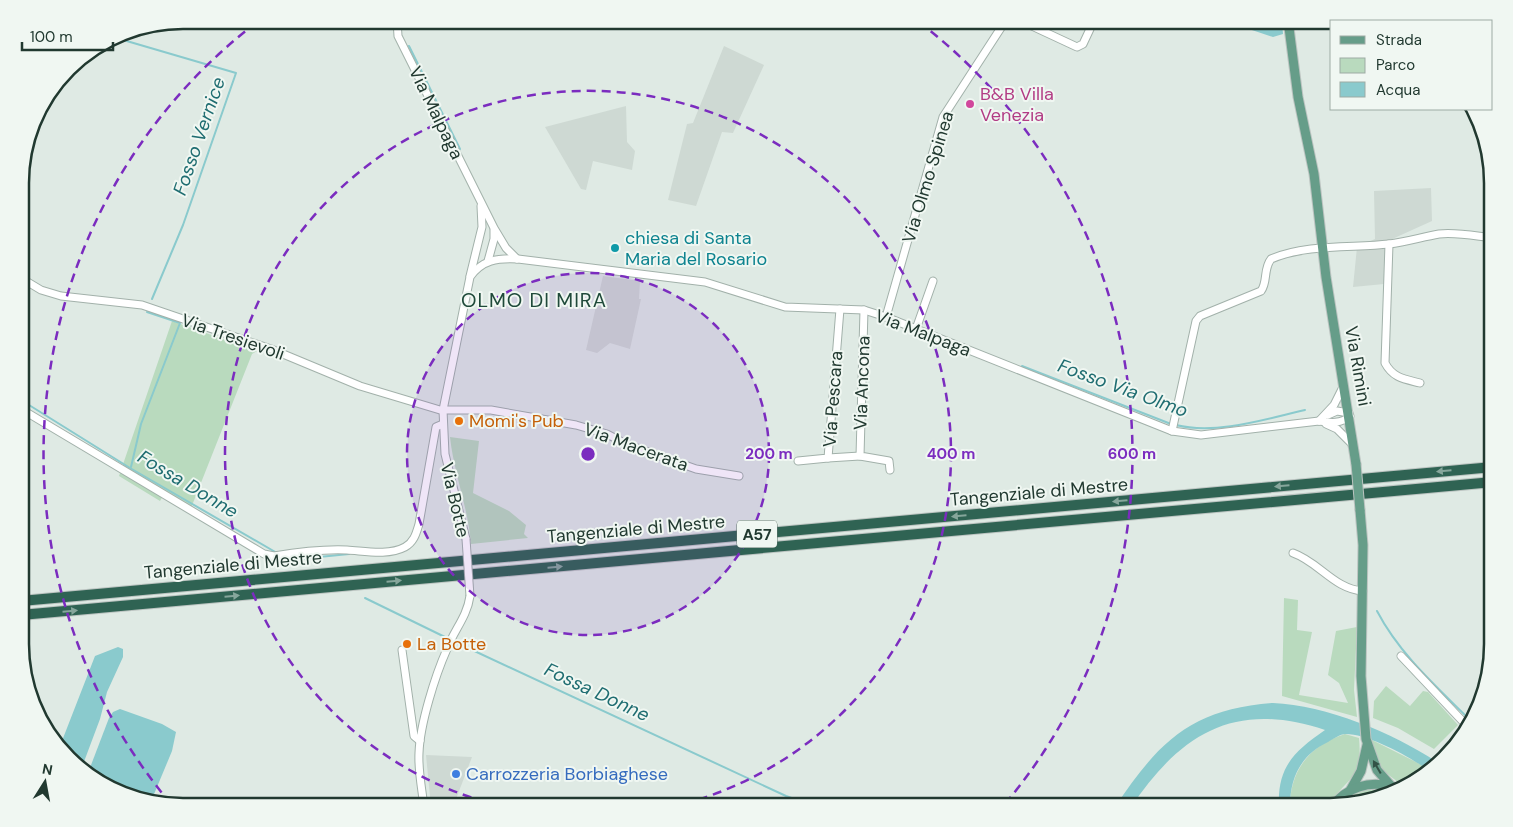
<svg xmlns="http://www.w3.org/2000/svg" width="1513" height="827" font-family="'DM Sans',sans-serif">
<rect width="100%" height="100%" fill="#dfeae4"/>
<g fill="#ced9d3">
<path d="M724 46 764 65 733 133 722 132 696 206 668 200 687 124 693 123Z"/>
<path d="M626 106 627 142 635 151 632 170 593 161 586 190 581 189 545 127Z"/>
<path d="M1431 188 1432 221 1390 240 1384 284 1353 287 1357 247 1375 239 1374 191Z"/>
<path d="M603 276 640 281 639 299H641L630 349 610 343 597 353 586 350Z"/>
<path d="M426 755 472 757 453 807H431Z"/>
</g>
<g fill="#b9dabe">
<path d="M172 321 257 351 252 354 191 508 164 494 160 501 119 476Z"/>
<path d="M450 437 479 441 473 493 509 511 526 525 524 534 528 538 471 544C468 507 454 474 450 437Z"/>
<path d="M1284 598 1298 600 1297 630 1312 632 1299 695 1348 703 1339 683 1328 675 1336 631 1357 627 1354 690 1357 717 1282 696Z"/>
<path d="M1386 686 1410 706 1423 691 1428 692 1458 725 1434 749 1398 728 1373 718 1374 701Z"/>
<path d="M1345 734 1359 738C1363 779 1347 778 1326 807H1290C1290 770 1310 745 1345 734Z"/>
<path d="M1370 739 1420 764 1429 771 1420 780 1403 786 1381 769Z"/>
<path d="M1367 789 1388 791 1338 807 1352 794Z"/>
</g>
<g fill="#8acacd">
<path d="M1222 20H1267L1282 23 1283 34 1273 37Z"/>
<path d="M118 647 123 649V657L107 692 100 719 82 767 60 746 95 656Z"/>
<path d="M1273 703C1326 705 1393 733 1437 762L1429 771C1411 757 1368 734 1346 734 1340 734 1333 739 1328 742 1301 755 1290 777 1290 807H1279C1277 766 1295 751 1325 730 1235 700 1181 733 1131 807H1115C1159 741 1192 709 1273 703Z"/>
<path d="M120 709 162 724 176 732 172 751 152 799 102 785 88 773 109 718 113 712Z"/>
</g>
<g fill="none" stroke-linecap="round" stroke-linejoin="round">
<g stroke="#8acacd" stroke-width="2">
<path d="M113 37 236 73 183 225 152 299"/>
<path d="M409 46 460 149"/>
<path d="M1022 366 1171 424"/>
<path d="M21 400 130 468 277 553"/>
<path d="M1176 425C1216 435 1266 419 1305 410"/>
<path d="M131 467 141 424 180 323 147 312"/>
<path d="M283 557 289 560 349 554"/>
<path d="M365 598 449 639"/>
<path d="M1377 611C1400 655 1438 688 1472 722"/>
<path d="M453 641 786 796 817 807"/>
</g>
<g stroke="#a2b1aa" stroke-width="9">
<g id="minor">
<path d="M397 20 398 36 494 228 506 248 517 259"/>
<path d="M1019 20 1077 47 1083 44 1090 29"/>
<path d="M1389 244 1385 363C1393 378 1404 379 1420 383"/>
<path d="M488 261 494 239V230"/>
<path d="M470 276 482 227 481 206"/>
<path d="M21 278 41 290 61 296 142 305 271 349 360 386 440 410H491L576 425 607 434 626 444 696 469 739 476"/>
<path d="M864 310 860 456 889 461 890 470"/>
<path d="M886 317 943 117 1006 20"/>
<path d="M916 329 933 281"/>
<path d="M21 409 264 554 274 556C298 552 324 549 347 550 365 551 388 556 405 547 414 542 416 534 419 524L436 427 443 424"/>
<path d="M1328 415 1337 411 1349 413"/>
<path d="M1319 421 1334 405 1343 387"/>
<path d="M1326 424 1337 429 1353 445"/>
<path d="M1172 431 1196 321 1200 316 1261 291C1268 282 1263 269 1271 259 1306 244 1352 248 1389 244 1406 242 1422 237 1439 234 1457 232 1475 236 1493 238"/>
<path d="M828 458 860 456"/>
<path d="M798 461 828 458 840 309"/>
<path d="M466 539 445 454 443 410 470 277C482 260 497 258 518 259L705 282 785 307 864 310 886 317 1172 431 1201 435 1319 421C1331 423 1341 424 1350 416"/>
<path d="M1293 553C1319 562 1334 589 1363 591"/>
<path d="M402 650 414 736 420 741"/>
<path d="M1401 656 1469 728"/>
<path d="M424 807C422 789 418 771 419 753 420 724 435 676 447 649 454 630 467 617 470 596"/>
</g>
</g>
<g stroke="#bcc4c1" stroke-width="11">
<g id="major">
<path d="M1288 20 1298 97 1314 174 1326 277 1356 464"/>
<path d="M1360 510 1363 545 1361 676 1366 739 1377 770 1392 787"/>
<path d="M1351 789 1361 771 1367 745"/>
<path d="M1332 807C1346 787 1370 780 1393 787"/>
</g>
</g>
<g stroke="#bcc4c1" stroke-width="12">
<g id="highway">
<path d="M21 601 1493 467"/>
<path d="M21 615 1493 482"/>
</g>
</g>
<use href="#minor" stroke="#fff" stroke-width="7"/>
<use href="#major" stroke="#669d89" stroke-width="9"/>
<use href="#highway" stroke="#2f6353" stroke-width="10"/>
<g stroke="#a2b1aa" stroke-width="9" stroke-linecap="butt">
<path id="minor-bridge" d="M466 539 470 596"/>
</g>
<g stroke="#bcc4c1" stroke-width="11" stroke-linecap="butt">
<path id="major-bridge" d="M1356 464 1360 510"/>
</g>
<use href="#minor-bridge" stroke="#fff" stroke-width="7"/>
<use href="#major-bridge" stroke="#669d89" stroke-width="9"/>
</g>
<defs><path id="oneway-solid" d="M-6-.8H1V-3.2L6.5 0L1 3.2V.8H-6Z" transform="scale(1.25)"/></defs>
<g fill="#86a69b">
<use href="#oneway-solid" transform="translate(1444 471) rotate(175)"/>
<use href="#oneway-solid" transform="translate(1282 486) rotate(175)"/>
<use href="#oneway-solid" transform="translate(1120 501) rotate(175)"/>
<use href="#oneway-solid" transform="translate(959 516) rotate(175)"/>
<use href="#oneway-solid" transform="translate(555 567) rotate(-5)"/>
<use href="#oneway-solid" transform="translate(394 581) rotate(-5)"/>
<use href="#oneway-solid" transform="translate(232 596) rotate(-5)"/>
<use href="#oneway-solid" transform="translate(70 611) rotate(-5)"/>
</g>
<use fill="#325246" href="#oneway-solid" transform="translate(1377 767) rotate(-120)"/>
<circle cx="588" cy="454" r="181" fill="#7b2cbf" fill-opacity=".12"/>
<g fill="none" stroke="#7b2cbf" stroke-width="2.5" stroke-dasharray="9 6">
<circle cx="588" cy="454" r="181"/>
<path d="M500 806A363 363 0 1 1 676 806"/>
<path d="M171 804A544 544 0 0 1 257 22M919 22A544 544 0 0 1 1005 804"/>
</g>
<circle fill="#d1479c" stroke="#f0f7f2" stroke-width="2" cx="970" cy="104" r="5"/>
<circle fill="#0f9aa8" stroke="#f0f7f2" stroke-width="2" cx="615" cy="248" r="5"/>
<g fill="#e8710a" stroke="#f0f7f2" stroke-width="2">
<circle cx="459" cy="421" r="5"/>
<circle cx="407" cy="644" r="5"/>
</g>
<circle fill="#3f7fe0" stroke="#f0f7f2" stroke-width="2" cx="456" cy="774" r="5"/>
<g text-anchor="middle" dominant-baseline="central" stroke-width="4" stroke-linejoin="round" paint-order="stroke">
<rect fill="#f0f7f2" stroke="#5f726a" stroke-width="1" x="737" y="520.5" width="40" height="27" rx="4"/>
<g font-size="16" font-weight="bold" fill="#213930">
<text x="757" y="534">A57</text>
</g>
<g font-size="18" fill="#b23c85" stroke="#f0f7f2" text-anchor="start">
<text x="980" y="94">B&amp;B Villa<tspan x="980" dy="21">Venezia</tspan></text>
</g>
<g font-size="18" fill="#213930" stroke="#f0f7f2">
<text transform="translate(436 113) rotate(64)">Via Malpaga</text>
<text transform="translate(928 177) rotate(-73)">Via Olmo Spinea</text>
<text transform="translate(923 333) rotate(21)">Via Malpaga</text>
<text transform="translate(233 337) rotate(19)">Via Tresievoli</text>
<text transform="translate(1358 366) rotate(80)">Via Rimini</text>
<text transform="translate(862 383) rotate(-88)">Via Ancona</text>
<text transform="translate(833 399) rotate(-86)">Via Pescara</text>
<text transform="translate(636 447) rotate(20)">Via Macerata</text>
<text transform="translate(1039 492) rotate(-5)">Tangenziale di Mestre</text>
<text transform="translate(455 500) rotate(77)">Via Botte</text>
<text transform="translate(636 529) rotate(-5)">Tangenziale di Mestre</text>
<text transform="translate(233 565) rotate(-5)">Tangenziale di Mestre</text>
</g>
<g font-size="18" fill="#0d838f" stroke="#f0f7f2" text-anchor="start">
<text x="625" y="238">chiesa di Santa<tspan x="625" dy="21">Maria del Rosario</tspan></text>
</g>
<g font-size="18" fill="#c56008" stroke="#f0f7f2" text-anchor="start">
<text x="469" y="421">Momi's Pub</text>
<text x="417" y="644">La Botte</text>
</g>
<g font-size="18" fill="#366cbe" stroke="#f0f7f2" text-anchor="start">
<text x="466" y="774">Carrozzeria Borbiaghese</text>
</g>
<g font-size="19" font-style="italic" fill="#1f6d71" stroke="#f0f7f2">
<text transform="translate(199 136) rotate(-71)">Fosso Vernice</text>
<text transform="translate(1123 388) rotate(20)">Fosso Via Olmo</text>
<text transform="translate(188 484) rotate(31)">Fossa Donne</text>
<text transform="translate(597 692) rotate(25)">Fossa Donne</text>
</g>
<g font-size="20" letter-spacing="1" fill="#1f4a3a" stroke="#f0f7f2">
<text x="534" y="300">OLMO DI MIRA</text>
</g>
</g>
<path d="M0 0H1513V827H0ZM183 29H1330A154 154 0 0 1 1484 183V644A154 154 0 0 1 1330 798H183A154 154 0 0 1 29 644V183A154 154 0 0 1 183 29Z" fill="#f0f7f2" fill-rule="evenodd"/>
<path fill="none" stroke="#213930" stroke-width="2.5" d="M183 29H1330A154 154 0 0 1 1484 183V644A154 154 0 0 1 1330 798H183A154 154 0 0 1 29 644V183A154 154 0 0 1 183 29Z"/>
<circle cx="588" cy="454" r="8" fill="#7b2cbf" stroke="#f0f7f2" stroke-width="2.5"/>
<g font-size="15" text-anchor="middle" font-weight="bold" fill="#7b2cbf" stroke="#f0f7f2" stroke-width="4" stroke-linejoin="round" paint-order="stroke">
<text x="769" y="459">200 m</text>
<text x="951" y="459">400 m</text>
<text x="1132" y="459">600 m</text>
</g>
<rect x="1330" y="20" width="162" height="90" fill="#f0f7f2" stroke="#9daba4"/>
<rect x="1340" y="36" width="25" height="8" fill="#669d89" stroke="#9daba4"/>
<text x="1376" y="45" font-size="15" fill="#213930">Strada</text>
<rect x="1340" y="58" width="25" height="15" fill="#b9dabe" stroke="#9daba4"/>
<text x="1376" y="70" font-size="15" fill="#213930">Parco</text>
<rect x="1340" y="82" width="25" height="15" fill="#8acacd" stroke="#9daba4"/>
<text x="1376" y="95" font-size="15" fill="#213930">Acqua</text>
<g transform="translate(45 782) rotate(11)" stroke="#f0f7f2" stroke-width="4" paint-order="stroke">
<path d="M0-4L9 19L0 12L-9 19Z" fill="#213930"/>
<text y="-8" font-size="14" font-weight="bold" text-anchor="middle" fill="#213930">N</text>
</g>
<path d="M22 42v8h91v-8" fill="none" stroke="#213930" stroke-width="2.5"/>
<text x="30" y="42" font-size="15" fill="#213930" stroke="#f0f7f2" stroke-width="4" paint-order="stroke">100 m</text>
</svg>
